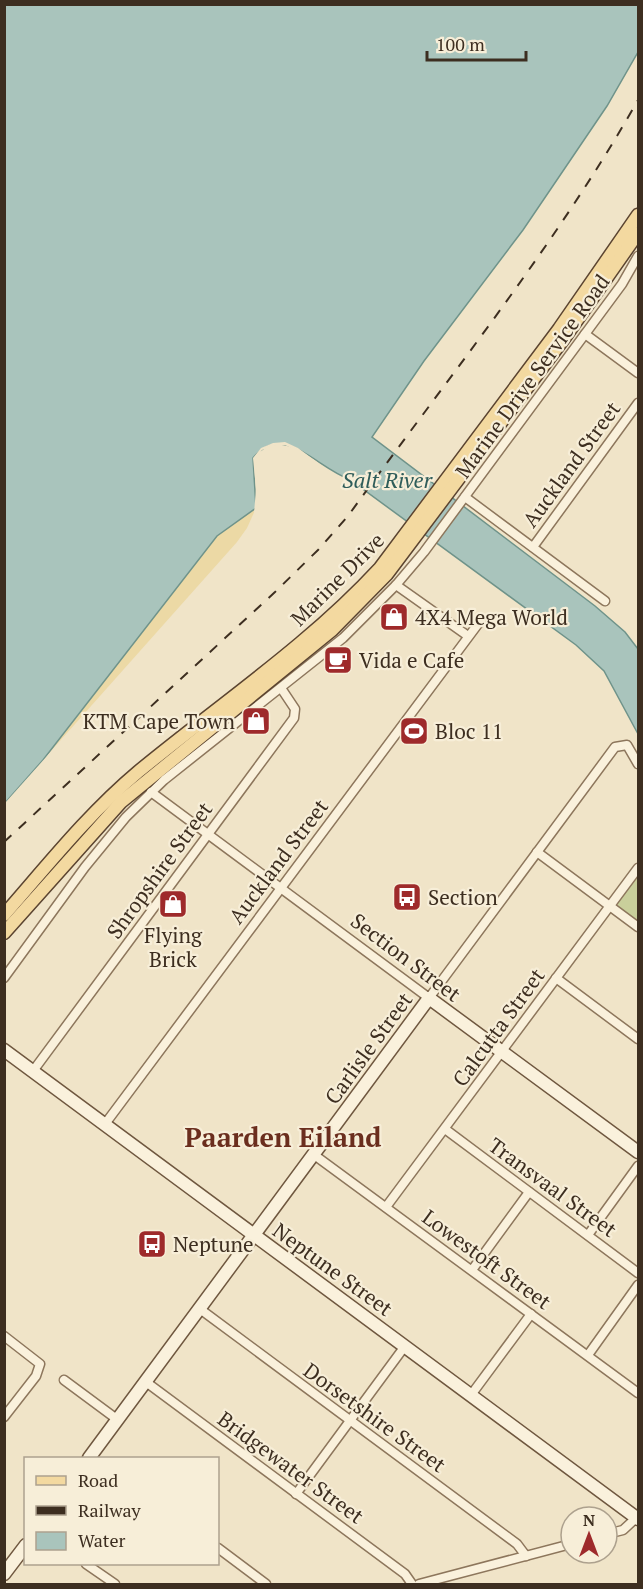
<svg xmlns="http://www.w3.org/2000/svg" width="643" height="1589" font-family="'PT Serif',serif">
<rect width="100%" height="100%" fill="#f0e4c8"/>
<path fill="#c9cf9b" d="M638 875V923L619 909 617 902Z"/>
<path fill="#ecd9a5" d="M256 508 247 528 237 542 43 760 217 536Z"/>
<path fill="#a9c4bc" stroke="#6f938a" stroke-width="1.5" d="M5 5H638V52L607 106 523 230 424 361 372 437 595 606 625 632 638 649V734L604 671 576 645 349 479C316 467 282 421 253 458L256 508 217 536 43 760 5 803Z"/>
<g fill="#f0e4c8">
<path d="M285 442 298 448 332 473 355 483 353 486 331 476 297 451 285 445 274 446 262 450 256 459 259 508 254 513 256 489 253 458 261 448 273 443Z"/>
<path d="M73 727 46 762 4 806 5 803Z"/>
</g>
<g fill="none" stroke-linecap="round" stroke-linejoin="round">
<g stroke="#8d765c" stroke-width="11">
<g id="street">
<path d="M585 334 638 373"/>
<path d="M465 497 605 601"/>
<path d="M533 547 638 403"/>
<path d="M396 585 468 636"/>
<path d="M151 792 429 998 615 747 627 745 638 764"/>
<path d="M537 852 638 927"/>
<path d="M4 978 85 867 126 817 164 780 343 638 396 585 424 552 622 284 638 256"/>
<path d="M556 978 638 1039"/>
<path d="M33 1071 294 718 295 709 281 688"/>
<path d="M105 1124 481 620"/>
<path d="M445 1129 638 1273"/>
<path d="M313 1154 638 1393"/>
<path d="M386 1207 638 868"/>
<path d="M588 1235 638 1166"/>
<path d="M472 1270 529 1192"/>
<path d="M200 1309 517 1544 526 1556"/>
<path d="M4 1336 40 1364 36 1376 4 1417"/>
<path d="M588 1355 638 1285"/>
<path d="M64 1380 118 1420"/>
<path d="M146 1382 405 1574 412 1584"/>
<path d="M471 1395 531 1314"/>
<path d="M296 1494 405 1346"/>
<path d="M607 1534 623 1530 636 1518"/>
<path d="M218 1548 266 1584"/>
<path d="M86 1564 115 1584"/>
<path d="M419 1584 571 1544"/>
</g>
</g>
<g stroke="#6f573f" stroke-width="15">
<g id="secondary">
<path d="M4 1050 638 1519"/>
<path d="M89 1458 429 998 638 1152"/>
<path d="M4 1574 26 1545"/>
</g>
</g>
<g stroke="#5b4430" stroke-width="15">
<g id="primary">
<path d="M4 915C47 866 88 814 138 772 219 705 308 646 380 568L559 329 638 215"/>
<path d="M4 933 121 802 332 630 387 574 565 337 638 233"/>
</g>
</g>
<use href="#street" stroke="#faf1dc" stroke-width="8"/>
<use href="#secondary" stroke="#faf1dc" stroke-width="12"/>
<use href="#primary" stroke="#f3d9a0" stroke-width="12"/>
<path stroke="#3d2e20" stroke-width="2" stroke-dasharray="10 10" stroke-linecap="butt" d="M4 842 275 592 318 550 348 516C447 379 554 248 638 100"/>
</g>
<defs>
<g id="shop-square" transform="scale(1.5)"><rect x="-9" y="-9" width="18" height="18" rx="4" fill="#9e2a2b" stroke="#f7eed8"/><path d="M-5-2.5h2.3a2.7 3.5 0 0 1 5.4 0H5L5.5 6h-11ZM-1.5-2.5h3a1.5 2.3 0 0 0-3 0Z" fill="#fff"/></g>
<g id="cafe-square" transform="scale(1.5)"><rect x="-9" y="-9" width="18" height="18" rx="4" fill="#9e2a2b" stroke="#f7eed8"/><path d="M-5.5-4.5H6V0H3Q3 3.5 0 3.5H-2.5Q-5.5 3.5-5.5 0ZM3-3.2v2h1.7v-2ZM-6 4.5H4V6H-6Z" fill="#fff"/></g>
<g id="stadium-square" transform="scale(1.5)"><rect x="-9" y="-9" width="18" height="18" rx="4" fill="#9e2a2b" stroke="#f7eed8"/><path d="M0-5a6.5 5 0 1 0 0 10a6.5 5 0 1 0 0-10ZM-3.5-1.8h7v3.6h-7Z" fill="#fff"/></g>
<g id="bus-square" transform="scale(1.5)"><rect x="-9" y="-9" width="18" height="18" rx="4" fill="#9e2a2b" stroke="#f7eed8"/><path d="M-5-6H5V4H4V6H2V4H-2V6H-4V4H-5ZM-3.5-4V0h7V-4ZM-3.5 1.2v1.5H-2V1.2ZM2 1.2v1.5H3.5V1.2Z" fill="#fff"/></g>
</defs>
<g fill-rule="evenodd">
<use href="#shop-square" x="394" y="617"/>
<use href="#cafe-square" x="338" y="660"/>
<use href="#shop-square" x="256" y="721"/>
<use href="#stadium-square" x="414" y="731"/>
<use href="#bus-square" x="407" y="897"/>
<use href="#shop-square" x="173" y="904"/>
<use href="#bus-square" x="152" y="1244"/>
</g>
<g text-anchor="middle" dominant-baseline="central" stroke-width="4.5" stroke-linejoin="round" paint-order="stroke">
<g font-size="21" fill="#3d2e20" stroke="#f7eed8">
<text transform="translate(532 376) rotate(-54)">Marine Drive Service Road</text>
<text transform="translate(571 464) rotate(-54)">Auckland Street</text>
<text transform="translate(337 579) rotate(-45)">Marine Drive</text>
<text transform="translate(278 861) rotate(-53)">Auckland Street</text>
<text transform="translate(159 870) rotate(-54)">Shropshire Street</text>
<text transform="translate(406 957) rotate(37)">Section Street</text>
<text transform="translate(498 1027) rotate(-54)">Calcutta Street</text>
<text transform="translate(368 1048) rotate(-54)">Carlisle Street</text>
<text transform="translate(553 1187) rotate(36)">Transvaal Street</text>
<text transform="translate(487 1259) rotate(36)">Lowestoft Street</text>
<text transform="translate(333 1269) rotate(36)">Neptune Street</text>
<text transform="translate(375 1417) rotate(36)">Dorsetshire Street</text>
<text transform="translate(291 1467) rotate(36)">Bridgewater Street</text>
</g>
<g font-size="21" fill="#3d2e20" stroke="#f7eed8" text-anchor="start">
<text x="415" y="617">4X4 Mega World</text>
<text x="359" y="660">Vida e Cafe</text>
<text x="235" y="721" text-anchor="end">KTM Cape Town</text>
<text x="435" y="731">Bloc 11</text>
<text x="428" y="897">Section</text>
<text x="173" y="935" text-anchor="middle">Flying<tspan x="173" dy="24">Brick</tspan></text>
<text x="173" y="1244">Neptune</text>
</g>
<g font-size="22" font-style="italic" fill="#2f5d5a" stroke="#f7eed8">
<text x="387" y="479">Salt River</text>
</g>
<g font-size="27" font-weight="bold" fill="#6b2e1e" stroke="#f7eed8">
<text x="283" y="1137">Paarden Eiland</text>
</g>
</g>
<rect width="643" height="1589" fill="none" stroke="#3d2e20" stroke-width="12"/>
<rect x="24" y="1457" width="195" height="108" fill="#f7eed8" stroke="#ada18e" stroke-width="1.5"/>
<rect x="36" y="1476" width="30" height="9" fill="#f3d9a0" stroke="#ada18e" stroke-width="1.5"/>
<text x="78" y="1487" font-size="18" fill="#3d2e20">Road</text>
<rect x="36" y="1506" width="30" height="9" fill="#3d2e20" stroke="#ada18e" stroke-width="1.5"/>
<text x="78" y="1517" font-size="18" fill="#3d2e20">Railway</text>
<rect x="36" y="1532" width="30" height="18" fill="#a9c4bc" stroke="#ada18e" stroke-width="1.5"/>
<text x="78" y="1547" font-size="18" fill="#3d2e20">Water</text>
<g transform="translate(589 1535)"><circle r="28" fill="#f7eed8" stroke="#ada18e" stroke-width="1.5"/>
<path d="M0-4.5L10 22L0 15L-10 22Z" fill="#9e2a2b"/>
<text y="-9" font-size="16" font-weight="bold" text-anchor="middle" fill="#3d2e20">N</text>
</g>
<path d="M427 51v9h99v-9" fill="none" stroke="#3d2e20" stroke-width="3"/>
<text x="436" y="51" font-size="18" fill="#3d2e20" stroke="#f7eed8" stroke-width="4.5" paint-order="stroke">100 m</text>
</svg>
